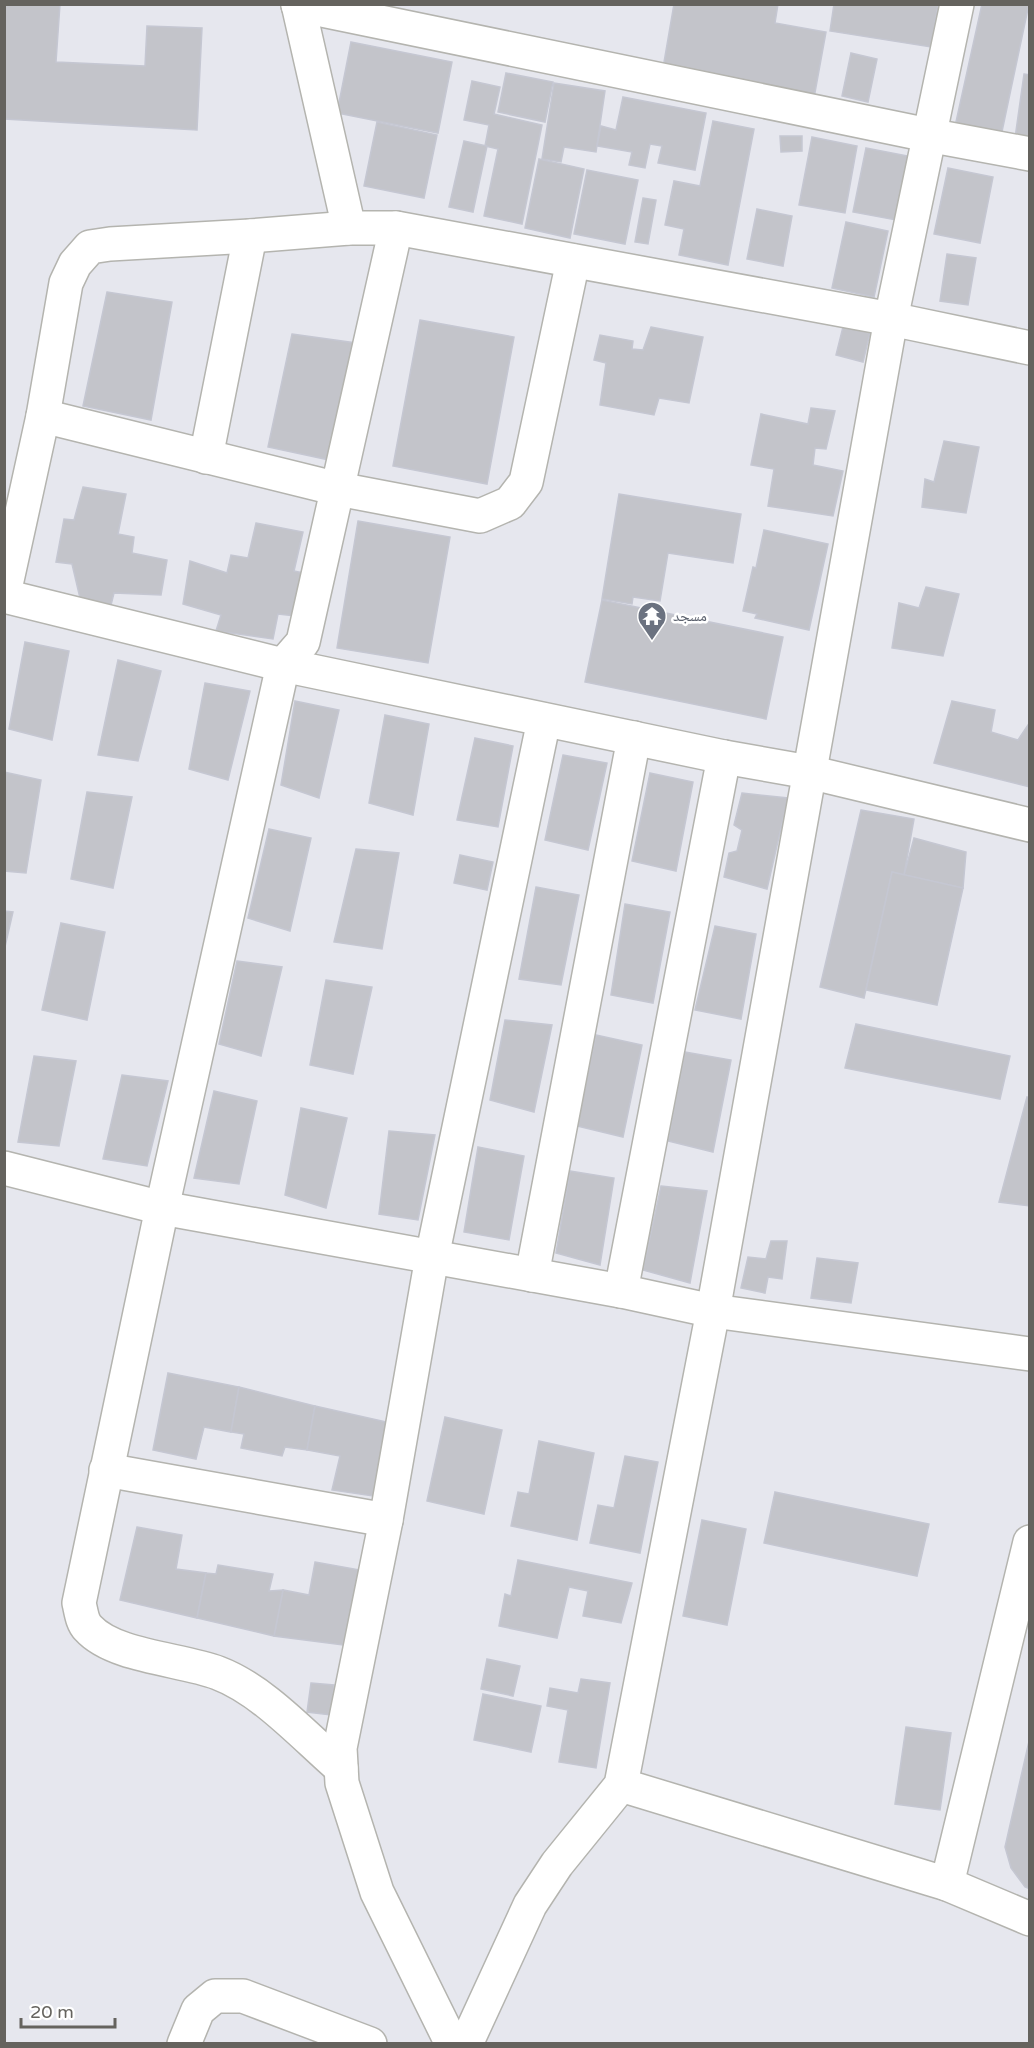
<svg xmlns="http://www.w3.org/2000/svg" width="1034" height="2048" font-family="'Varela Round','Noto Naskh Arabic',sans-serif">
<rect width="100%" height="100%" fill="#e6e7ee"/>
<g fill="#c3c4ca" stroke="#c5c7d2" stroke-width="1.5">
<path d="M4 4H60L56 62 145 66 147 26 202 28 197 130 4 119Z"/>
<path d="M674 4H778L775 23 826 32 814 98 662 74Z"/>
<path d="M834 4H938L931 47 830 31Z"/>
<path d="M982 4H1029L1000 141 954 131Z"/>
<path d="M351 42 452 62 438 133 337 113Z"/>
<path d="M851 53 877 59 868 102 842 96Z"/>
<path d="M506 73 553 82 545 122 498 112Z"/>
<path d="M1024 74 1030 75V147L1014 145Z"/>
<path d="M472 81 500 87 494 114 542 125 522 224 484 216 498 149 485 146 489 125 464 120Z"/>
<path d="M554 83 605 91 596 152 564 147 561 162 542 159Z"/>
<path d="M623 97 706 113 695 170 658 163 662 146 650 144 645 168 629 165 632 152 597 146 601 126 616 130Z"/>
<path d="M713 121 754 129 728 265 679 255 684 229 665 225 674 181 700 186Z"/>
<path d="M377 122 437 135 424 198 364 186Z"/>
<path d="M780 136H802V151L781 152Z"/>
<path d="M812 137 857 146 845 213 799 205Z"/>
<path d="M464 141 487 146 473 212 449 207Z"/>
<path d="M866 148 908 156 896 220 853 212Z"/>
<path d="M539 159 584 169 570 238 525 228Z"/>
<path d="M948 168 993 177 980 243 934 234Z"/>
<path d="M587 170 638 180 625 244 574 234Z"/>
<path d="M643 198 656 200 648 244 635 242Z"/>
<path d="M757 209 792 216 783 266 747 259Z"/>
<path d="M846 222 888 231 874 297 832 288Z"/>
<path d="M947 254 976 258 968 305 940 301Z"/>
<path d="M107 292 172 302 151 420 83 406Z"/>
<path d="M420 320 514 337 487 484 393 466Z"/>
<path d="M651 327 703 337 689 403 659 398 654 415 600 405 606 363 594 360 600 335 633 341 632 349 643 350Z"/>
<path d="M843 327 870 333 863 362 836 355Z"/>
<path d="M292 334 356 343 334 461 268 447Z"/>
<path d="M811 408 835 411 826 449 815 448 813 465 843 471 833 516 768 506 774 469 751 465 761 414 808 424Z"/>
<path d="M944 441 979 447 966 513 922 507 925 479 934 482Z"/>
<path d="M83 487 126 494 118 534 134 537 132 553 167 560 161 595 114 593 111 605 80 598 72 564 56 562 64 519 74 520Z"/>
<path d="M619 494 741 514 733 563 668 553 660 601 633 597 632 604 602 599Z"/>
<path d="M358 521 450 537 428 663 337 648Z"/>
<path d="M256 523 303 532 294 571 304 573 295 616 278 614 273 639 216 631 221 615 183 604 190 561 227 573 231 555 248 558Z"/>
<path d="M764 530 828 544 809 630 755 618 757 614 743 611 753 567 756 568Z"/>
<path d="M926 587 959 594 943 656 892 648 899 603 919 608Z"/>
<path d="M602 600 783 637 766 719 585 682Z"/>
<path d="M25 642 69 651 52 740 9 729Z"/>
<path d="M118 660 161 671 138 761 98 755Z"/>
<path d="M205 683 250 691 228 780 189 769Z"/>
<path d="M295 701 339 710 319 798 281 785Z"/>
<path d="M952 701 995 710 991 732 1018 740 1030 722V787L934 763Z"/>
<path d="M385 715 429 724 413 815 369 803Z"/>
<path d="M475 738 513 746 498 827 457 820Z"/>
<path d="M563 755 607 763 588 850 545 840Z"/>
<path d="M4 772 41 780 26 873 4 871Z"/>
<path d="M650 773 693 782 676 871 632 861Z"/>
<path d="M87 792 132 797 113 888 71 879Z"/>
<path d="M742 793 788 798 767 889 724 877 729 853 737 851 742 830 734 825Z"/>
<path d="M861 810 914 819 904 875 892 872 864 998 820 987Z"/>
<path d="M269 829 311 838 290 931 248 918Z"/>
<path d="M914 838 966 852 963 888 904 875Z"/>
<path d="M356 849 399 853 382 949 334 942Z"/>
<path d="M460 855 493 862 487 890 454 883Z"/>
<path d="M892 872 963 888 937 1005 866 990Z"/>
<path d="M536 887 579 895 561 985 519 979Z"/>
<path d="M625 904 670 912 653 1003 611 995Z"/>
<path d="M4 911 13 912 4 951Z"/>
<path d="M61 923 105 932 87 1020 42 1010Z"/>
<path d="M715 926 756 934 741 1019 695 1010Z"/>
<path d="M237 961 282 967 261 1056 219 1044Z"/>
<path d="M326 980 372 987 353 1074 310 1065Z"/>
<path d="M505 1020 552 1025 534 1112 490 1100Z"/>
<path d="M856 1024 1010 1056 1000 1099 845 1068Z"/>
<path d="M596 1035 642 1045 623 1137 577 1126Z"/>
<path d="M685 1052 731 1060 713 1152 668 1141Z"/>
<path d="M34 1056 76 1061 59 1146 18 1142Z"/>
<path d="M122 1075 168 1081 147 1166 103 1159Z"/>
<path d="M214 1091 257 1101 239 1184 194 1178Z"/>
<path d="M1027 1097 1030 1098V1206L999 1202Z"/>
<path d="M301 1108 347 1118 326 1208 285 1195Z"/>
<path d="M389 1131 435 1135 418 1220 379 1214Z"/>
<path d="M478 1147 524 1156 509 1240 464 1232Z"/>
<path d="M570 1171 614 1178 600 1265 556 1253Z"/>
<path d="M661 1186 707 1191 690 1283 643 1270Z"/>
<path d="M771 1241H787L782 1279 768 1277 765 1293 741 1288 748 1257 766 1259Z"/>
<path d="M817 1258 858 1263 851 1303 811 1298Z"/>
<path d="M168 1373 239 1387 231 1432 204 1427 196 1459 153 1450Z"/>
<path d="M239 1387 315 1406 307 1450 285 1447 282 1456 241 1448 244 1434 231 1432Z"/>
<path d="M315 1406 391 1423 373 1496 332 1490 340 1456 307 1450Z"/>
<path d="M445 1417 502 1430 484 1514 427 1501Z"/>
<path d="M539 1441 594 1453 577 1540 511 1526 518 1492 529 1494Z"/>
<path d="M625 1456 658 1462 640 1553 590 1543 598 1505 614 1508Z"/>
<path d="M775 1492 929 1524 917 1576 764 1543Z"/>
<path d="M702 1520 746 1529 727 1625 683 1616Z"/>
<path d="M137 1527 182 1535 176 1569 206 1573 197 1618 120 1600Z"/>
<path d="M518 1560 632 1583 621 1623 583 1616 588 1591 569 1587 557 1638 499 1626 505 1594 511 1596Z"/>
<path d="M315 1562 360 1570 343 1645 274 1636 283 1590 309 1595Z"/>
<path d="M218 1565 273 1574 269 1591 283 1590 274 1636 197 1618 206 1573 216 1574Z"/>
<path d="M487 1659 520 1666 513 1696 481 1689Z"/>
<path d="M581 1679 610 1683 596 1768 559 1762 568 1710 547 1706 550 1688 578 1693Z"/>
<path d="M311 1683 334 1685 331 1715 307 1712Z"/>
<path d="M483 1694 541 1706 531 1752 474 1740Z"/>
<path d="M906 1727 951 1733 940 1810 895 1804Z"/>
<path d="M1030 1737V1889L1025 1887 1011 1868 1005 1847Z"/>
</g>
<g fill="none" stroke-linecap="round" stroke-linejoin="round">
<g stroke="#b4b4af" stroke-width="36">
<g id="minor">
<path d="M298 4 349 228"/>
<path d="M298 5 928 135 1030 154"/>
<path d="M43 416 338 489 480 516 510 503 526 482 573 261"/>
<path d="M206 457 250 236"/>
<path d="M4 594 43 416 66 283 75 264 90 247 110 244 250 236 349 228H396L891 319 1030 348"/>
<path d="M4 596 283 665 724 757 809 772 1030 825"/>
<path d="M4 1168 162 1208 621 1291 713 1311 1030 1354"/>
<path d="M532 1275 634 738"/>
<path d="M621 1291 724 757"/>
<path d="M106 1470 386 1520"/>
<path d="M1030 1542 947 1884 1030 1919"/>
<path d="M341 1768C304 1736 263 1690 218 1673 182 1659 114 1657 88 1628 82 1622 81 1611 79 1603L162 1208 283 665 303 642 396 228"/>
<path d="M621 1785 947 1884"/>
<path d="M184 2044 198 2010 215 1996H243L370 2044"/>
<path d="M452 2044 377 1892 342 1783 340 1748 386 1520 432 1257 544 720"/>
<path d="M466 2044 530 1905 557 1864 621 1785 713 1311 891 319 957 4"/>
</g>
</g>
<use href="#minor" stroke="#fff" stroke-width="33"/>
</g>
<defs>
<g id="temple-pin" transform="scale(1.5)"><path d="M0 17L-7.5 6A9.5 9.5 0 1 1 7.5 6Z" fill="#6b7280" stroke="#fff"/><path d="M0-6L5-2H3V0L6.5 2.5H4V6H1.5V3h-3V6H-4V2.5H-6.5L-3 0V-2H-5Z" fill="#fff"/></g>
</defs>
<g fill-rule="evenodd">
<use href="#temple-pin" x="652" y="616"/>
</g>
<g text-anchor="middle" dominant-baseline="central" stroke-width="5" stroke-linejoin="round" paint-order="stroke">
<g font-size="15" fill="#5b616d" stroke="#fff" text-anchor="start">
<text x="673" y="616">مسجد</text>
</g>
</g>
<rect width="1034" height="2048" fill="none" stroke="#65635e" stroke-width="12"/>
<path d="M21 2018v9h94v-9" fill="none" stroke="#65635e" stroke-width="3"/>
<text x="30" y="2018" font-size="18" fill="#65635e" stroke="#ffffff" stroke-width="4.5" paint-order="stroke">20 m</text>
</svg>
